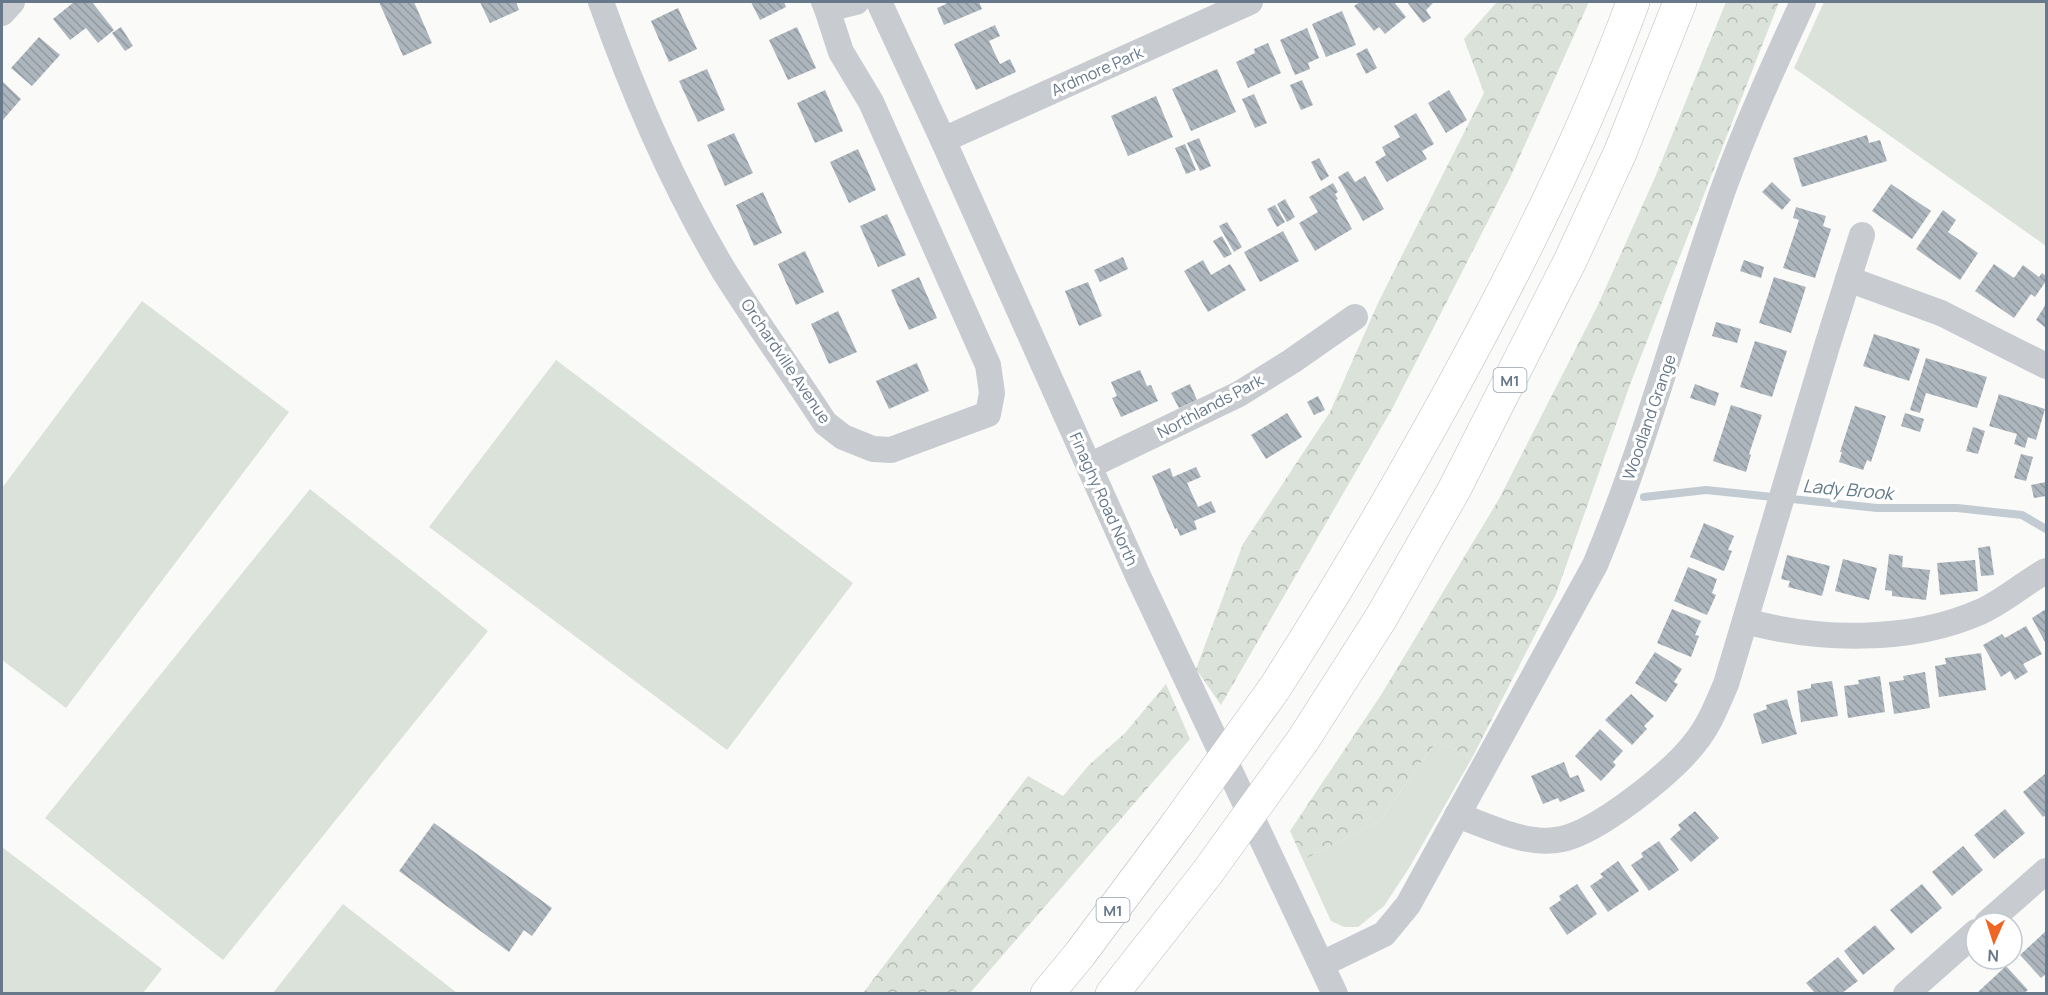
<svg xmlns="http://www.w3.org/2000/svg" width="2048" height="995" font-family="Manrope,sans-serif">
<defs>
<pattern id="forest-crowns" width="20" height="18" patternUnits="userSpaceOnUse" patternTransform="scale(1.5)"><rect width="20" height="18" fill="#dbe2d9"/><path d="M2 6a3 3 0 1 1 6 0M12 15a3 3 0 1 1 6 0" fill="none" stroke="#b5bcb6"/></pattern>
<pattern id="building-back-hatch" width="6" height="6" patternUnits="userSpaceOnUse" patternTransform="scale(1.5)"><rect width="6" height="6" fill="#aeb6bd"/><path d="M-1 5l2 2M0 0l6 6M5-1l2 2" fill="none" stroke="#9199a0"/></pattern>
</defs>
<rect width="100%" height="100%" fill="#fafaf8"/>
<g fill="#dbe2d9">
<path d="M1824 2H2046V246L1794 68Z"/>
<path d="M142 301 289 412 66 708 2 660V488Z"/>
<path d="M556 360 853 583 727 750 429 527Z"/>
<path d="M310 489 488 631 223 960 45 818Z"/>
<path d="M1437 741 1472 758 1409 868 1384 906 1358 927H1344L1331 921 1303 860 1379 821Z"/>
<path d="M2 847 162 969 143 993H2Z"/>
<path d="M343 904 457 993H273Z"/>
</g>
<g fill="url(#forest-crowns)">
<path d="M1497 2H1589L1510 178 1392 409 1221 705 1196 669 1243 544 1330 412 1378 303 1484 93 1464 39Z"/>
<path d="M1726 2H1779L1631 382 1556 594 1472 758 1437 741 1379 821 1303 860 1290 831 1381 695 1499 499 1598 305 1656 175Z"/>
<path d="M1166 684 1190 739 970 993H863L1028 776 1063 796 1089 765 1125 733Z"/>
</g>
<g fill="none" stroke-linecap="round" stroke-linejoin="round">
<path stroke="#c2cbd1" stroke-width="8" d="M1644 497 1706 490 1877 508H1957L2022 515 2046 529"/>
</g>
<g fill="url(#building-back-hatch)">
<path d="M74 2H92L114 30 98 43 86 28 70 40 53 19Z"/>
<path d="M379 2H414L432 43 403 56Z"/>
<path d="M480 2H516L519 10 490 23Z"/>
<path d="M751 2H784L786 7 760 20Z"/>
<path d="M945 2H979L982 9 944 25 937 8 946 4Z"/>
<path d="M1360 2H1394L1406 17 1385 34 1379 27 1374 31 1354 6Z"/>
<path d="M1407 2H1434L1426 10 1431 18 1423 23Z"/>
<path d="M678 8 697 49 669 62 651 21Z"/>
<path d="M1342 11 1356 45 1326 57 1312 24Z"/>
<path d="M995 25 1000 36 989 41 995 54 1000 64 1010 59 1016 72 976 90 954 44Z"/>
<path d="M121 27 133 46 125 51 112 33Z"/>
<path d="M797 27 816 68 788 80 769 40Z"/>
<path d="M1307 28 1319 58 1308 63 1310 69 1295 75 1280 40Z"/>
<path d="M39 37 60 55 32 86 11 68Z"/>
<path d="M1268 43 1281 73 1248 88 1236 62 1255 53 1254 49Z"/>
<path d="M1367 48 1377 68 1366 74 1356 54Z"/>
<path d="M707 69 725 110 698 122 679 81Z"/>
<path d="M1217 69 1236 112 1191 131 1172 89Z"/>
<path d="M1302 80 1313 105 1301 110 1290 85Z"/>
<path d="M2 81 21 99 2 121Z"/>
<path d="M825 90 843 131 815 143 797 103Z"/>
<path d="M1449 90 1467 120 1446 133 1428 103Z"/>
<path d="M1254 94 1267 123 1255 128 1242 99Z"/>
<path d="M1156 96 1173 137 1128 156 1111 116Z"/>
<path d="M1416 113 1434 144 1422 151 1427 159 1387 182 1375 162 1386 155 1382 147 1400 137 1394 126Z"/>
<path d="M734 133 753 173 725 186 707 145Z"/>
<path d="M1867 135 1869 143 1880 140 1887 161 1802 187 1793 158Z"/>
<path d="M1199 138 1211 166 1200 171 1187 143Z"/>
<path d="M1185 144 1196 170 1186 174 1175 148Z"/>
<path d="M858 149 876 190 849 203 830 162Z"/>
<path d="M1319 158 1329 176 1321 181 1311 162Z"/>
<path d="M1348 171 1355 182 1365 176 1384 209 1363 221 1338 177Z"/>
<path d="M1772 182 1791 200 1782 210 1762 192Z"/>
<path d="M1333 183 1338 192 1335 194 1338 199 1336 200 1352 229 1315 251 1299 223 1318 212 1309 197Z"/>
<path d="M1891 184 1931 211 1912 239 1872 211Z"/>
<path d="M763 192 782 233 754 246 736 205Z"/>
<path d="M1285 199 1295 217 1287 222 1277 204Z"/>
<path d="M1275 205 1285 222 1277 227 1267 209Z"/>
<path d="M1796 207 1826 216 1823 226 1831 229 1815 278 1783 268 1799 220 1793 218Z"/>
<path d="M1943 210 1956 220 1948 232 1978 253 1960 280 1916 249Z"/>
<path d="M887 214 906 255 878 267 860 226Z"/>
<path d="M1227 222 1242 247 1234 252 1219 226Z"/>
<path d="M1283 231 1299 261 1260 282 1244 252Z"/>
<path d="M1222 236 1232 254 1224 258 1213 241Z"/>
<path d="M805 251 824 292 796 305 778 264Z"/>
<path d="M1123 257 1128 269 1100 282 1094 270Z"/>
<path d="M1203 260 1211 275 1230 264 1246 290 1208 312 1184 271Z"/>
<path d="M1744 260 1764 267 1761 278 1740 271Z"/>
<path d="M1994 264 2014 278 2023 265 2039 277 2042 273 2046 276V281L2035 297 2031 294 2014 318 1975 291Z"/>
<path d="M919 277 937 318 909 330 891 290Z"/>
<path d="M1774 277 1806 287 1791 333 1759 323Z"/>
<path d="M1088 282 1102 316 1079 326 1065 291Z"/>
<path d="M2046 304V328L2036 320Z"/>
<path d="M838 311 857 352 829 364 811 324Z"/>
<path d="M1716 322 1741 329 1737 343 1712 336Z"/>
<path d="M1874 334 1920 349 1909 381 1863 366Z"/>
<path d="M1755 341 1787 351 1772 397 1740 387Z"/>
<path d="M1926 358 1987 377 1977 408 1926 393 1920 413 1910 410Z"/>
<path d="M917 363 929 391 889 409 876 381Z"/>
<path d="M1140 370 1147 386 1151 385 1158 401 1121 417 1112 398 1117 396 1111 382Z"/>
<path d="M1190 384 1197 400 1179 408 1171 393Z"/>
<path d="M1695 384 1719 393 1715 406 1690 398Z"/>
<path d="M1999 394 2045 409 2036 440 2028 437 2025 448 2014 444 2017 434 1989 426Z"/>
<path d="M1318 396 1325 410 1314 415 1307 402Z"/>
<path d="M1731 405 1762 415 1749 454 1751 455 1746 472 1713 461Z"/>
<path d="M1855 406 1886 416 1871 462 1867 460 1863 470 1839 462 1842 452H1840Z"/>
<path d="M1287 413 1302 437 1266 459 1251 435Z"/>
<path d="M1905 413 1924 419 1920 432 1901 426Z"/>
<path d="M1973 427 1985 431 1978 454 1966 451Z"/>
<path d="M2021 454 2033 457 2026 481 2014 478Z"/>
<path d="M1196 467 1201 477 1187 483 1198 507 1211 501 1216 512 1194 521 1197 529 1180 536 1177 528 1175 529 1152 476 1170 468 1173 477Z"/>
<path d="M2046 482V496L2034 498 2031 485Z"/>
<path d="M1704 523 1734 536 1728 550 1732 551 1724 571 1690 557Z"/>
<path d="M1990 546 1994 575 1981 576 1978 548Z"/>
<path d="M1889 554 1903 556 1902 567 1930 570 1926 600 1892 596V591L1885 590Z"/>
<path d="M1787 555 1830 566 1822 596 1788 587 1790 581 1781 579Z"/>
<path d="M1843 559 1877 568 1869 600 1835 591Z"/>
<path d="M1975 560 1978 591 1940 595 1937 563Z"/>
<path d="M1688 567 1717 579 1712 593 1716 595 1707 615 1674 601Z"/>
<path d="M1672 609 1701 621 1695 635 1699 636 1691 657 1657 643Z"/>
<path d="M2046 609V644L2032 618Z"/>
<path d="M2026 626 2042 654 2023 664 2028 672 2015 680 2010 671 2001 677 1983 645 2002 634 2005 638Z"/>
<path d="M1655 652 1682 669 1674 682 1678 684 1666 702 1635 683Z"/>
<path d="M1981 653 1986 690 1939 697 1935 666 1946 664 1945 658Z"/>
<path d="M1925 672 1930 708 1894 714 1889 682 1904 680 1903 676Z"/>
<path d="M1880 676 1885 712 1848 718 1844 686 1859 684 1858 680Z"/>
<path d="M1832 681 1838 716 1801 722 1797 691 1811 688V684Z"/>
<path d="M1631 694 1654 716 1644 726 1647 729 1632 745 1605 720Z"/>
<path d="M1787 699 1797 734 1762 744 1753 714 1767 709 1766 705Z"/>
<path d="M1600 729 1623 751 1613 762 1616 765 1601 781 1575 756Z"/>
<path d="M1564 762 1570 778 1578 775 1585 791 1560 802 1558 798 1543 804 1531 776Z"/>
<path d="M2046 773V815L2043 817 2023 792Z"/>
<path d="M2005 809 2025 833 1994 859 1974 835Z"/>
<path d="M1695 811 1719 838 1691 862 1670 839 1681 829 1678 825Z"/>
<path d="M434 823 552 908 532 936 524 930 509 952 399 871Z"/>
<path d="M1659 841 1679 870 1649 891 1631 865 1643 857 1641 853Z"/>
<path d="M1963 846 1983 870 1952 896 1932 872Z"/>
<path d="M1618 861 1639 891 1608 912 1590 886 1603 877 1600 874Z"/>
<path d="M1577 884 1597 914 1567 935 1549 908 1561 900 1559 896Z"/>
<path d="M1922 884 1942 908 1911 934 1890 910Z"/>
<path d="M1875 925 1895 949 1863 975 1844 951Z"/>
<path d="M2046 931V974L2041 978 2020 955Z"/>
<path d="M1838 957 1858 981 1842 993H1815L1806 983Z"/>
<path d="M2006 966 2028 990 2024 993H1979L1978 992Z"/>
</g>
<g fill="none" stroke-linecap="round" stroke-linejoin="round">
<g stroke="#b8bcc0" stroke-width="34">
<g id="highway">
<path d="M1274 689C1337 591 1396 490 1452 388 1520 263 1584 135 1633 2"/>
<path d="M1303 740 1381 618 1454 490 1571 259 1620 153 1680 2"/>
<path d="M1047 994 1080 954 1177 824"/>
<path d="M1112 994 1207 873"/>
</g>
</g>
<g stroke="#c8cbd0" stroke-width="26">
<path d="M601 2C633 92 675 189 724 271 756 322 792 372 825 423L843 437 873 449 891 450 988 414 992 393 988 365 871 102 841 52 826 6"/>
<path d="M824 2 826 6 836 7 856 2"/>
<path d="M879 2 943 140 1139 578 1335 994"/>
<path d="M2 13 12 2"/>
<path d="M943 140 1250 2"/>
<path d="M1848 279 1941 313 2046 366"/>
<path d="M1089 466 1239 394 1292 361 1355 317"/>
<path d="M1745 621C1818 641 1910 643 1980 612 2003 602 2024 583 2046 571"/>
<path d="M1457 815C1488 826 1528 847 1562 839 1599 831 1670 774 1694 744 1709 726 1717 705 1726 684L1827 346 1862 235"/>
<path d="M1987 923 2046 871"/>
<path d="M1322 964 1384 934 1408 905 1595 565C1646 443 1679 315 1723 190 1746 126 1775 63 1803 2"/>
<path d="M1906 994 1976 932"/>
</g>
<use href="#highway" stroke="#fff" stroke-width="33"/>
<g stroke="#b8bcc0" stroke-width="34" stroke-linecap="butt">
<g id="highway-bridge">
<path d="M1177 824 1274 689"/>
<path d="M1207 873 1303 740"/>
</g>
</g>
<use href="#highway-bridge" stroke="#fff" stroke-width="33"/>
</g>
<g text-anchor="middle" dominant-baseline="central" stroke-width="6" stroke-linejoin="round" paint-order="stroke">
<g fill="#fff" stroke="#95a0ae" stroke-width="1.5">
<rect x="1493.5" y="368" width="33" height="24" rx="4.5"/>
<rect x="1096.5" y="898" width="33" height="24" rx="4.5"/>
</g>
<g font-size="15" font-weight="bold" fill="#67788b">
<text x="1510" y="380">M1</text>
<text x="1113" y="910">M1</text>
</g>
<g font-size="16" fill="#67788b" stroke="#fff">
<text transform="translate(1097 71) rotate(-24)">Ardmore Park</text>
<text transform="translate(786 361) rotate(56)">Orchardville Avenue</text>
<text transform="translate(1210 406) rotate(-28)">Northlands Park</text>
<text transform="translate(1649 417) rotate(-71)">Woodland Grange</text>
<text transform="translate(1104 499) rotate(66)">Finaghy Road North</text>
</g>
<g font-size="18" font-style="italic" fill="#637985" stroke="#fff">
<text transform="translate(1848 489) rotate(5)">Lady Brook</text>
</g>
</g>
<rect width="2048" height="995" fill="none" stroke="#67788b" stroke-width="6"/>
<g transform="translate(1994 941) rotate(183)"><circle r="28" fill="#ffffff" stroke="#c2c9d1" stroke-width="1.5"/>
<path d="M0-4.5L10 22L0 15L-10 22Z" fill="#ee6624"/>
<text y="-9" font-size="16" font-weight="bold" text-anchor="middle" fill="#67788b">N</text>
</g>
</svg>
